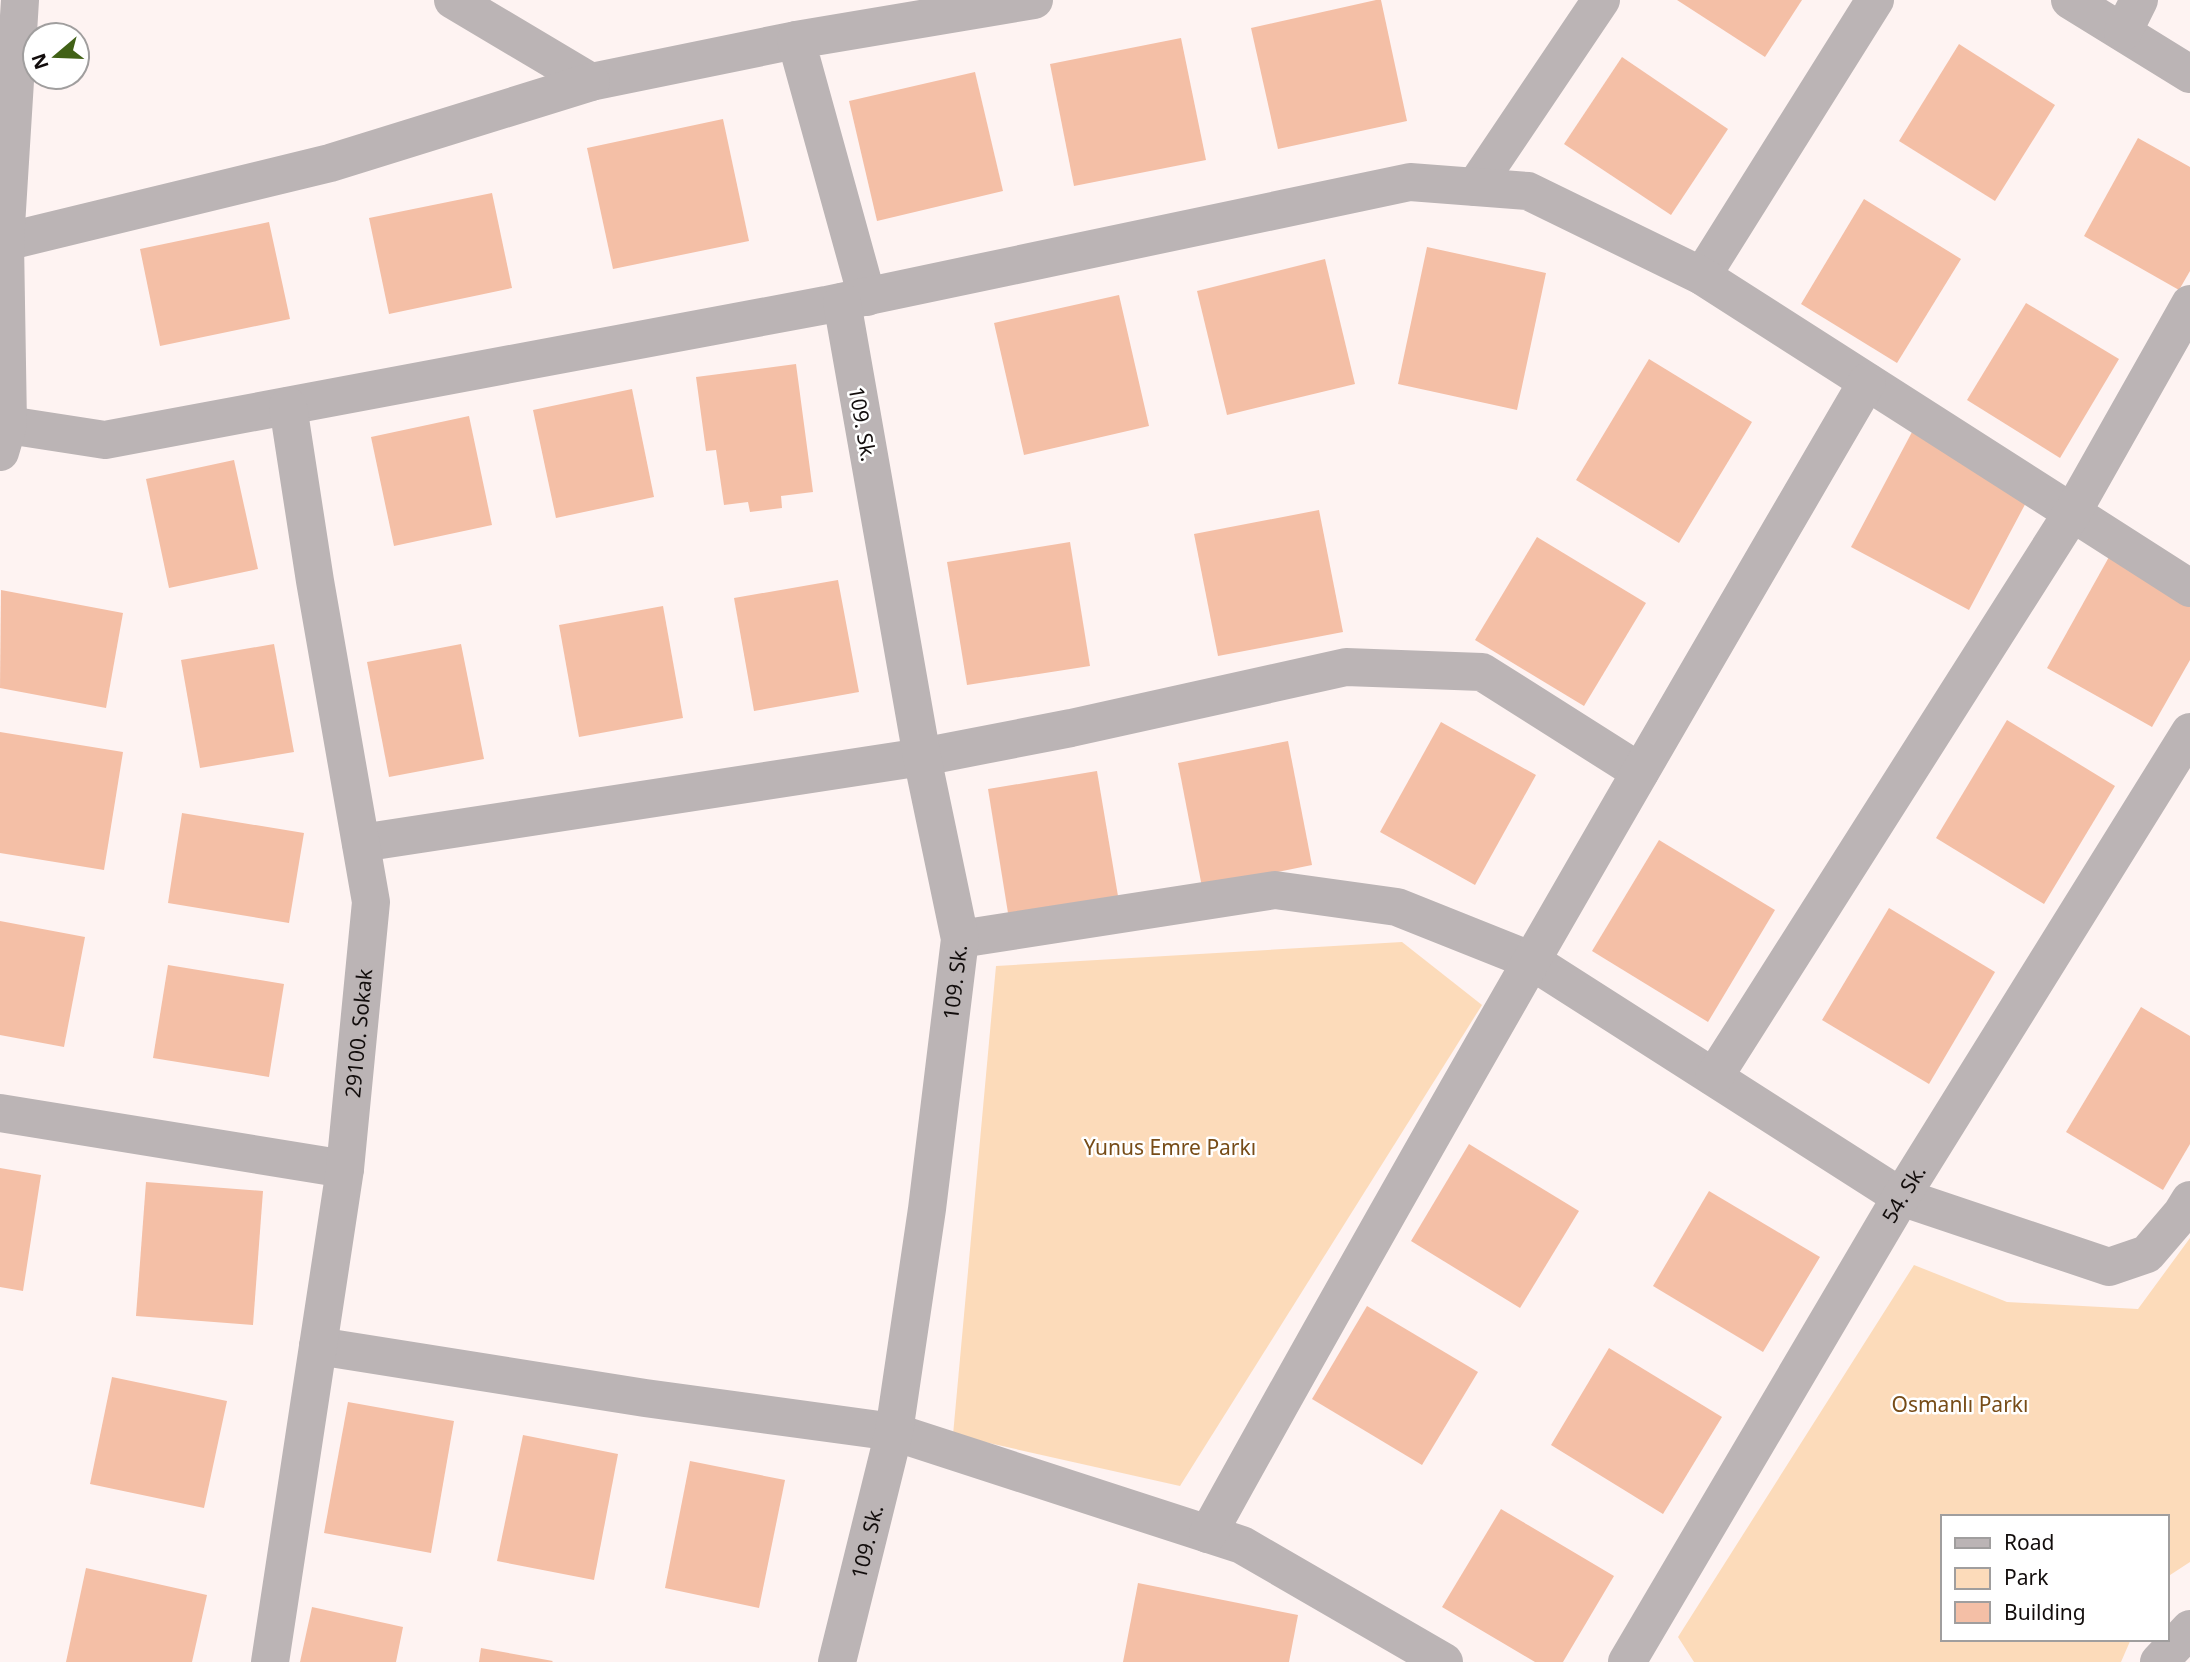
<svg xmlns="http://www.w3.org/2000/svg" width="2190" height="1662" font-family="'Noto Sans',sans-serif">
<rect width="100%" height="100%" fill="#fef3f2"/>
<g fill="#fcdbba">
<path d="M1402 942 1482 1005 1180 1486 953 1435 996 966Z"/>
<path d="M2190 1238V1562L2167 1577V1517H1943V1639H2131L2121 1662H1694L1678 1637 1914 1265 2007 1302 2138 1309Z"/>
</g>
<g fill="#f4bfa6">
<path d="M1376 0H1381L1407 121 1278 149 1251 28Z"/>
<path d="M1677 0H1802L1765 57Z"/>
<path d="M1181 38 1206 160 1074 186 1050 64Z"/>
<path d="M1959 44 2055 105 1995 201 1899 141Z"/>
<path d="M1622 57 1728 129 1671 215 1564 144Z"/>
<path d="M975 72 1003 191 877 221 849 101Z"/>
<path d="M723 119 749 241 613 269 587 148Z"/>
<path d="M2138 138 2190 167V271L2179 290 2084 236Z"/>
<path d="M492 193 512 288 389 314 369 218Z"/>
<path d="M1864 199 1961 259 1897 363 1801 304Z"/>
<path d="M269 222 290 319 160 346 140 249Z"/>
<path d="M1427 247 1546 273 1517 410 1398 384Z"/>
<path d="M1325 259 1355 384 1227 415 1197 291Z"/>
<path d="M1119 295 1149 426 1024 455 994 323Z"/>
<path d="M2026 303 2119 359 2060 458 1967 400Z"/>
<path d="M1649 359 1752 422 1679 543 1576 480Z"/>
<path d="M796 364 813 492 781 496 782 508 750 512 748 502 724 505 716 450 706 451 696 377Z"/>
<path d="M632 389 654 497 556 518 533 410Z"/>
<path d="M469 416 492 525 394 546 371 437Z"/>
<path d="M1912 432 2030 495 1969 610 1851 547Z"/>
<path d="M234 460 258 569 169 588 146 479Z"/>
<path d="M1319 510 1343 632 1218 656 1194 534Z"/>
<path d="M1537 537 1646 603 1584 706 1475 640Z"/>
<path d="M2119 539 2190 580V660L2152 727 2047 668Z"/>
<path d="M1070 542 1090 666 967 685 947 562Z"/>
<path d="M838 580 859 692 754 711 734 598Z"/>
<path d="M1 590 123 613 106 708 0 688Z"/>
<path d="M663 606 683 718 579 737 559 625Z"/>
<path d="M274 644 294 752 200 768 181 660Z"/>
<path d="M461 644 484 759 389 777 367 662Z"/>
<path d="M2007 720 2115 786 2044 904 1936 838Z"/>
<path d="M1441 722 1536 775 1475 885 1380 832Z"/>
<path d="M0 732 123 752 104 870 0 853Z"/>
<path d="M1288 741 1312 865 1202 887 1178 763Z"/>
<path d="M1097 771 1118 896 1008 913 988 789Z"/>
<path d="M182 813 304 833 289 923 168 903Z"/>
<path d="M1659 840 1775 910 1708 1022 1592 951Z"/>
<path d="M1889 908 1995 972 1929 1084 1822 1020Z"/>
<path d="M0 921 85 937 64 1047 0 1035Z"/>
<path d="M168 965 284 984 269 1077 153 1058Z"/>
<path d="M2141 1007 2190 1036V1144L2163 1190 2066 1132Z"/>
<path d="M1469 1144 1579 1211 1520 1308 1411 1241Z"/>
<path d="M0 1168 41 1175 23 1291 0 1287Z"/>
<path d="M146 1182 263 1191 253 1325 136 1316Z"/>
<path d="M1709 1191 1820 1257 1763 1352 1653 1286Z"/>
<path d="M1367 1306 1478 1372 1422 1465 1312 1399Z"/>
<path d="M1609 1348 1722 1417 1663 1514 1551 1445Z"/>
<path d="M112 1377 227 1401 204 1508 90 1484Z"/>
<path d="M348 1402 454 1421 431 1553 324 1533Z"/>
<path d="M523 1435 618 1454 594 1580 497 1561Z"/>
<path d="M690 1461 785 1480 759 1608 665 1588Z"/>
<path d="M1501 1509 1614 1576 1563 1662H1535L1442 1607Z"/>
<path d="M86 1568 207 1595 192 1662H66Z"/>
<path d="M1138 1583 1298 1615 1289 1662H1123Z"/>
<path d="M312 1607 403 1627 396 1662H300Z"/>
<path d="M481 1648 553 1661 552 1662H479Z"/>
</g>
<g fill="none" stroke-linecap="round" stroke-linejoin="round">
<g stroke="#bbb4b5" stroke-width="38">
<path d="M453 0 591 82 796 40"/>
<path d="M2070 0 2190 74"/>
<path d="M2123 32 2139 0"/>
<path d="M1475 187 1601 0"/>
<path d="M5 242 330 163 591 82"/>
<path d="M1702 276 1875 0"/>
<path d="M867 297 796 40 1034 0"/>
<path d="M0 421 8 425 105 440 826 305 1410 182 1528 191 1702 276 2190 588"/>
<path d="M0 452 8 425 5 242 20 0"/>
<path d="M361 843 922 757 1071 728 1346 667 1482 672 1640 772"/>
<path d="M960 939 1275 890 1397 907 1530 960 1901 1197 2109 1267 2147 1254 2182 1213 2190 1200"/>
<path d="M1714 1077 2072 513 2190 304"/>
<path d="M0 1113 345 1169"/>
<path d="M318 1346 645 1398 894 1432 1242 1545 1444 1662"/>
<path d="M1208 1534C1422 1147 1644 764 1867 382"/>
<path id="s1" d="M270 1662 345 1169 371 902 315 581 288 406"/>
<path id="s2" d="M837 1662 894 1432 927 1209 960 939 922 757 842 302"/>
<path id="s3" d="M1627 1662 1901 1197 2190 732"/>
<path d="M2159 1662 2190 1629"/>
</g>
</g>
<g text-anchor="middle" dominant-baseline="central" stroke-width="5" stroke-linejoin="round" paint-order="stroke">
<g font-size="21" fill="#120d0c" stroke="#fff">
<text transform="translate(863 424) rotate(80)">109. Sk.</text>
<text stroke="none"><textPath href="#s2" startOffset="691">109. Sk.</textPath></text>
<text stroke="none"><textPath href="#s1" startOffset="635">29100. Sokak</textPath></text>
<text stroke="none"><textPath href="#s3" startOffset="544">54. Sk.</textPath></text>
<text stroke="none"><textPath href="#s2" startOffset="124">109. Sk.</textPath></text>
</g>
<g font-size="21" fill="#774c17" stroke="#fff">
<text x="1170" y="1147">Yunus Emre Parkı</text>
<text x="1960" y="1404">Osmanlı Parkı</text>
</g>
</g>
<rect x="1941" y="1515" width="228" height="126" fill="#ffffff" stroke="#a09e9e" stroke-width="2"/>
<rect x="1955" y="1538" width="35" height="10" fill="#bbb4b5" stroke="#a09e9e" stroke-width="2"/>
<text x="2004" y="1550" font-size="21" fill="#120d0c">Road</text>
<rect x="1955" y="1568" width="35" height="21" fill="#fcdbba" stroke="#a09e9e" stroke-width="2"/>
<text x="2004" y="1585" font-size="21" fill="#120d0c">Park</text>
<rect x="1955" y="1602" width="35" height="21" fill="#f4bfa6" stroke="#a09e9e" stroke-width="2"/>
<text x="2004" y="1620" font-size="21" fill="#120d0c">Building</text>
<g transform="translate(56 56) rotate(251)"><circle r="33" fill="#ffffff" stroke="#a09e9e" stroke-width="2"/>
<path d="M0-5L12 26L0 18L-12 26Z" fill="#416116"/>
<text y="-10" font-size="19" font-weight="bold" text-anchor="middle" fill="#120d0c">N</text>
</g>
</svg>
